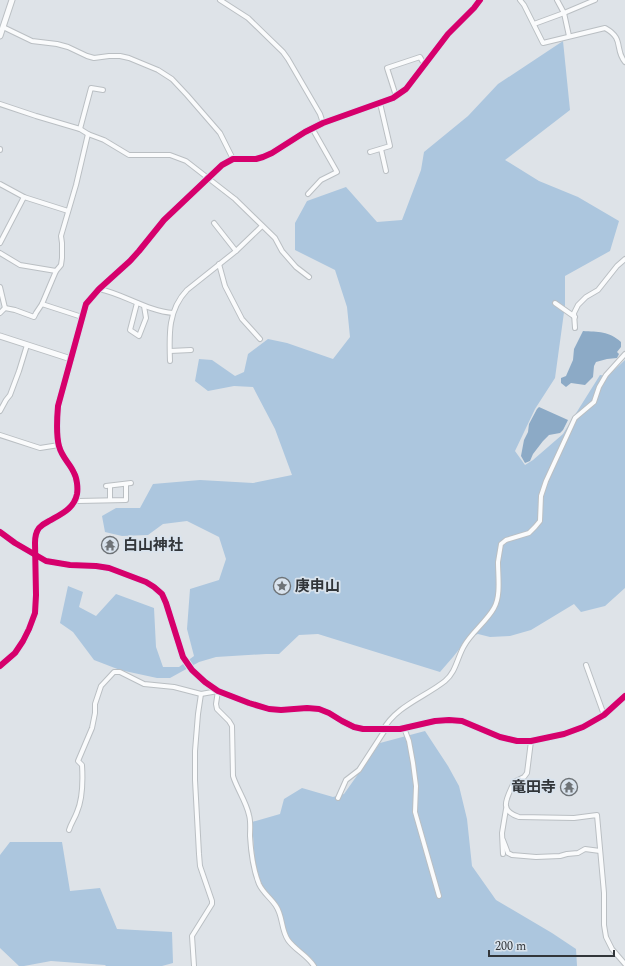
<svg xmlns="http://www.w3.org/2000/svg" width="625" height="966" font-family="Spectral,'Noto Sans JP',serif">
<rect width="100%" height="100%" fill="#dee3e8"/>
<g fill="#acc6de">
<path d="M563 41 570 110 505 160 539 181 578 197 619 221 610 251 565 276V305L555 378 535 409 515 451 525 465 533 460 563 434 600 375 608 376 625 360V588L605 606 581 612 574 604 531 630 510 636 490 637 478 634 469 637 453 657 440 672 318 634 299 635 279 654H266L216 657 199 662 170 678H157L120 670 94 660 73 632 60 623 68 586 83 592 79 607 96 616 116 594 154 608 156 647 163 667H179L194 656 187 629 190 589 219 580 226 559 219 537 187 521 163 524 148 535 122 536 105 532 102 516 116 508H140L153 484 200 480 253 483 292 475 275 429 253 387 234 386 208 391 195 381 199 359 212 360 235 376 244 372 248 354 268 339 287 343 333 359 350 337 347 307 335 270 295 250V223L307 201 346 187 377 222 402 220 421 170 424 152 468 116 498 84Z"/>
<path d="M425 731 448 766 459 786 467 819 472 866 496 900 552 933 576 949 577 966H316L312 959 297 948 286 936 285 930 284 921 278 904 262 886 255 863 252 822 280 814 284 799 302 788 333 797 344 794 380 743Z"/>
<path d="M10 842H62L70 891 100 888 117 929 172 932 173 963 162 966H106L105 965 51 961 24 966H19L0 948V855Z"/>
</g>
<g fill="#8caac6">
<path d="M583 331C598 332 609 331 621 342V347L617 352 619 354 617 358 607 359 596 362 594 366 593 377 585 385 571 383 566 387 561 383V378L566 376 573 360 574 349Z"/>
<path d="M539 407 568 420 563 430 560 433 549 435 543 441 533 454 530 461 525 463 521 456 524 440 528 432 529 424 537 409Z"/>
</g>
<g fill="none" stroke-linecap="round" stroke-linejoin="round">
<g stroke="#babfc3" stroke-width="6">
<g id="minor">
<path d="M220 0 248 18 283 52 288 59 320 114 323 123"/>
<path d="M520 0 524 5 543 43 605 28C625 39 614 49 625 62"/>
<path d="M557 0 564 13 569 36"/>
<path d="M534 24 564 13 595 0"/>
<path d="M3 27 32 41 57 44 68 47 87 56 94 58 109 56H120L129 58 158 70 172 79 187 95 220 133 233 159"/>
<path d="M396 96 387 68 420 57 424 64"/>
<path d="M0 104 36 116 80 129 88 134 104 140 129 155H170L186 161 235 199 275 238 282 251 296 267 309 277"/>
<path d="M80 129 91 88 103 90"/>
<path d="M0 149V150"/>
<path d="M381 149 386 171"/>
<path d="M370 152 390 146 380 103"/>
<path d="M0 184 24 197 68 211"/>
<path d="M308 194 321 180 337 172 312 128"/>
<path d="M214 223 236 251"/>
<path d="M0 243 24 197"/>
<path d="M0 253 20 265 56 271"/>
<path d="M219 264 225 286 242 319 260 339"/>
<path d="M0 287 5 308"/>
<path d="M99 289C124 294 147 311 173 313"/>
<path d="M137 303 130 330 139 336 146 318 144 306"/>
<path d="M555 303 575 317"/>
<path d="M42 304 82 317"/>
<path d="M5 308 15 310 34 317 36 313 42 304 56 271 61 265 62 258V243L61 236 76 185 88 134"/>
<path d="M0 313 5 308"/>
<path d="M575 328 574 313 578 305 586 297 598 290 617 266 625 259"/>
<path d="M170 351 191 350"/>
<path d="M170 361C169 334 168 310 187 290L236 251 262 226"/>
<path d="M0 411 6 400 10 395 19 371 27 345"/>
<path d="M0 435 40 448 59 445"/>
<path d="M106 486 131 483"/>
<path d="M110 486V500"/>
<path d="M75 501H78L126 500V484"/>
<path d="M586 665 604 715"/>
<path d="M404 728 409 741 413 763 416 786 415 812 439 896"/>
<path d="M383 730C396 706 425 697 445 681 456 672 457 658 464 646 471 633 487 621 494 608 501 596 498 576 498 562 499 556 500 550 501 544L506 540 529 533 535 527 540 521 541 496 546 481 575 418 594 402 599 387 606 375 625 354"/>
<path d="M531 741 527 773 524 777 514 782C508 797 497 810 519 817L574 818 597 815 604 893V925L606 937 612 949 625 964"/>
<path d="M338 798 346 780 359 770 385 730"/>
<path d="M69 830C71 823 75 818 77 812 83 798 83 781 82 765L78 761 92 728 95 713V704L101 686 114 672H120L144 684 174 687 201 694 218 691 216 704 217 709 229 721 232 726 233 776C237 789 246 801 249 815 251 822 250 830 250 836 251 853 253 869 259 884 263 893 271 898 276 906 283 916 281 930 288 940 295 950 307 955 314 966"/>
<path d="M503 840 508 853 512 855 536 857 560 856 567 854 578 853 585 849 600 851"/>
<path d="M503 854 502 833 506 809"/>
<path d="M194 966 192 936 212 904V901L200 866 199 854 195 780V751L198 714 201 694"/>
</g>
</g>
<g stroke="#babfc3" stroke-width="7">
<g id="tertiary">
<path d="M0 36 12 0"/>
<path d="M0 336 71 359"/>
<path d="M0 532 15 543 46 561 70 565 96 566 109 568 146 582 154 587 162 594 166 603 183 657 192 670 205 682 218 691 249 703 269 709 281 710 307 708 319 709 329 713 342 721 354 727 363 729H400L435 721 449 720 462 721 500 737 517 741H531L564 734 583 727 604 715 625 696"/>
<path d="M0 666 15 653 23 641 29 629 35 613 36 595 35 543C35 537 36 532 39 528 42 525 45 523 49 521 61 514 74 509 77 494 78 488 77 478 74 473 70 463 62 458 59 446 56 435 57 418 58 406L86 304 99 289 130 261 139 251 164 220 222 165 233 159H256L263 157 272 153 305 132 323 123 393 98 406 89 448 34 474 8 480 0"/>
</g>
</g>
<use href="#minor" stroke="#fafbfc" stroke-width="4"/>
<use href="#tertiary" stroke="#fafbfc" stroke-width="5"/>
<g stroke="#d9e3ed" stroke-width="8">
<g id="cycleway">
<path d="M0 532 15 543 46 561 70 565 96 566 109 568 146 582 154 587 162 594 166 603 183 657 192 670 205 682 218 691 249 703 269 709 281 710 307 708 319 709 329 713 342 721 354 727 363 729H400L435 721 449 720 462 721 500 737 517 741H531L564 734 583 727 604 715 625 696"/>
<path d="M0 666 15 653 23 641 29 629 35 613 36 595 35 543C35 537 36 532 39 528 42 525 45 523 49 521 61 514 74 509 77 494 78 488 77 478 74 473 70 463 62 458 59 446 56 435 57 418 58 406L86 304 99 289 130 261 139 251 164 220 222 165 233 159H256L263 157 272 153 305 132 323 123 393 98 406 89 448 34 474 8 480 0"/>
</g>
</g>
<use href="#cycleway" stroke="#d6006c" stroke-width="6"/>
</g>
<defs>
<g id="temple-ring" transform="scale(0.9)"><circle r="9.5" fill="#d9e3ed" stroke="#6e7377" stroke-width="1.5"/><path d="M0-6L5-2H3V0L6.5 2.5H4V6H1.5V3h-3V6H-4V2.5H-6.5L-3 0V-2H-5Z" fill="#6e7377"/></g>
<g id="sight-ring" transform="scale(0.9)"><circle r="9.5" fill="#d9e3ed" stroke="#6e7377" stroke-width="1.5"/><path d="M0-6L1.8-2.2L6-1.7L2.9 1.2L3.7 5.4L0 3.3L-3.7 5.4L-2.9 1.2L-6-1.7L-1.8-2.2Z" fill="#6e7377"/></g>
</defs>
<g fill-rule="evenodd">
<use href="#temple-ring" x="110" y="545"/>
<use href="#sight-ring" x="282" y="586"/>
<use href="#temple-ring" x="569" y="787"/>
</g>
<g text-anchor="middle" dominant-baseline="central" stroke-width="3.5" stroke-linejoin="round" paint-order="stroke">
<g font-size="15" font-weight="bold" fill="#32363a" stroke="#d9e3ed" text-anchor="start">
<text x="123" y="545">白山神社</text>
<text x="295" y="586">庚申山</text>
<text x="556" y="787" text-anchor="end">竜田寺</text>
</g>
</g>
<path d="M489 950v6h125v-6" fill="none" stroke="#32363a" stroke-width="2"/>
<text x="495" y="950" font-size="12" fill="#32363a" stroke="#d9e3ed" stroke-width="3" paint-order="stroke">200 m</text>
</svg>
